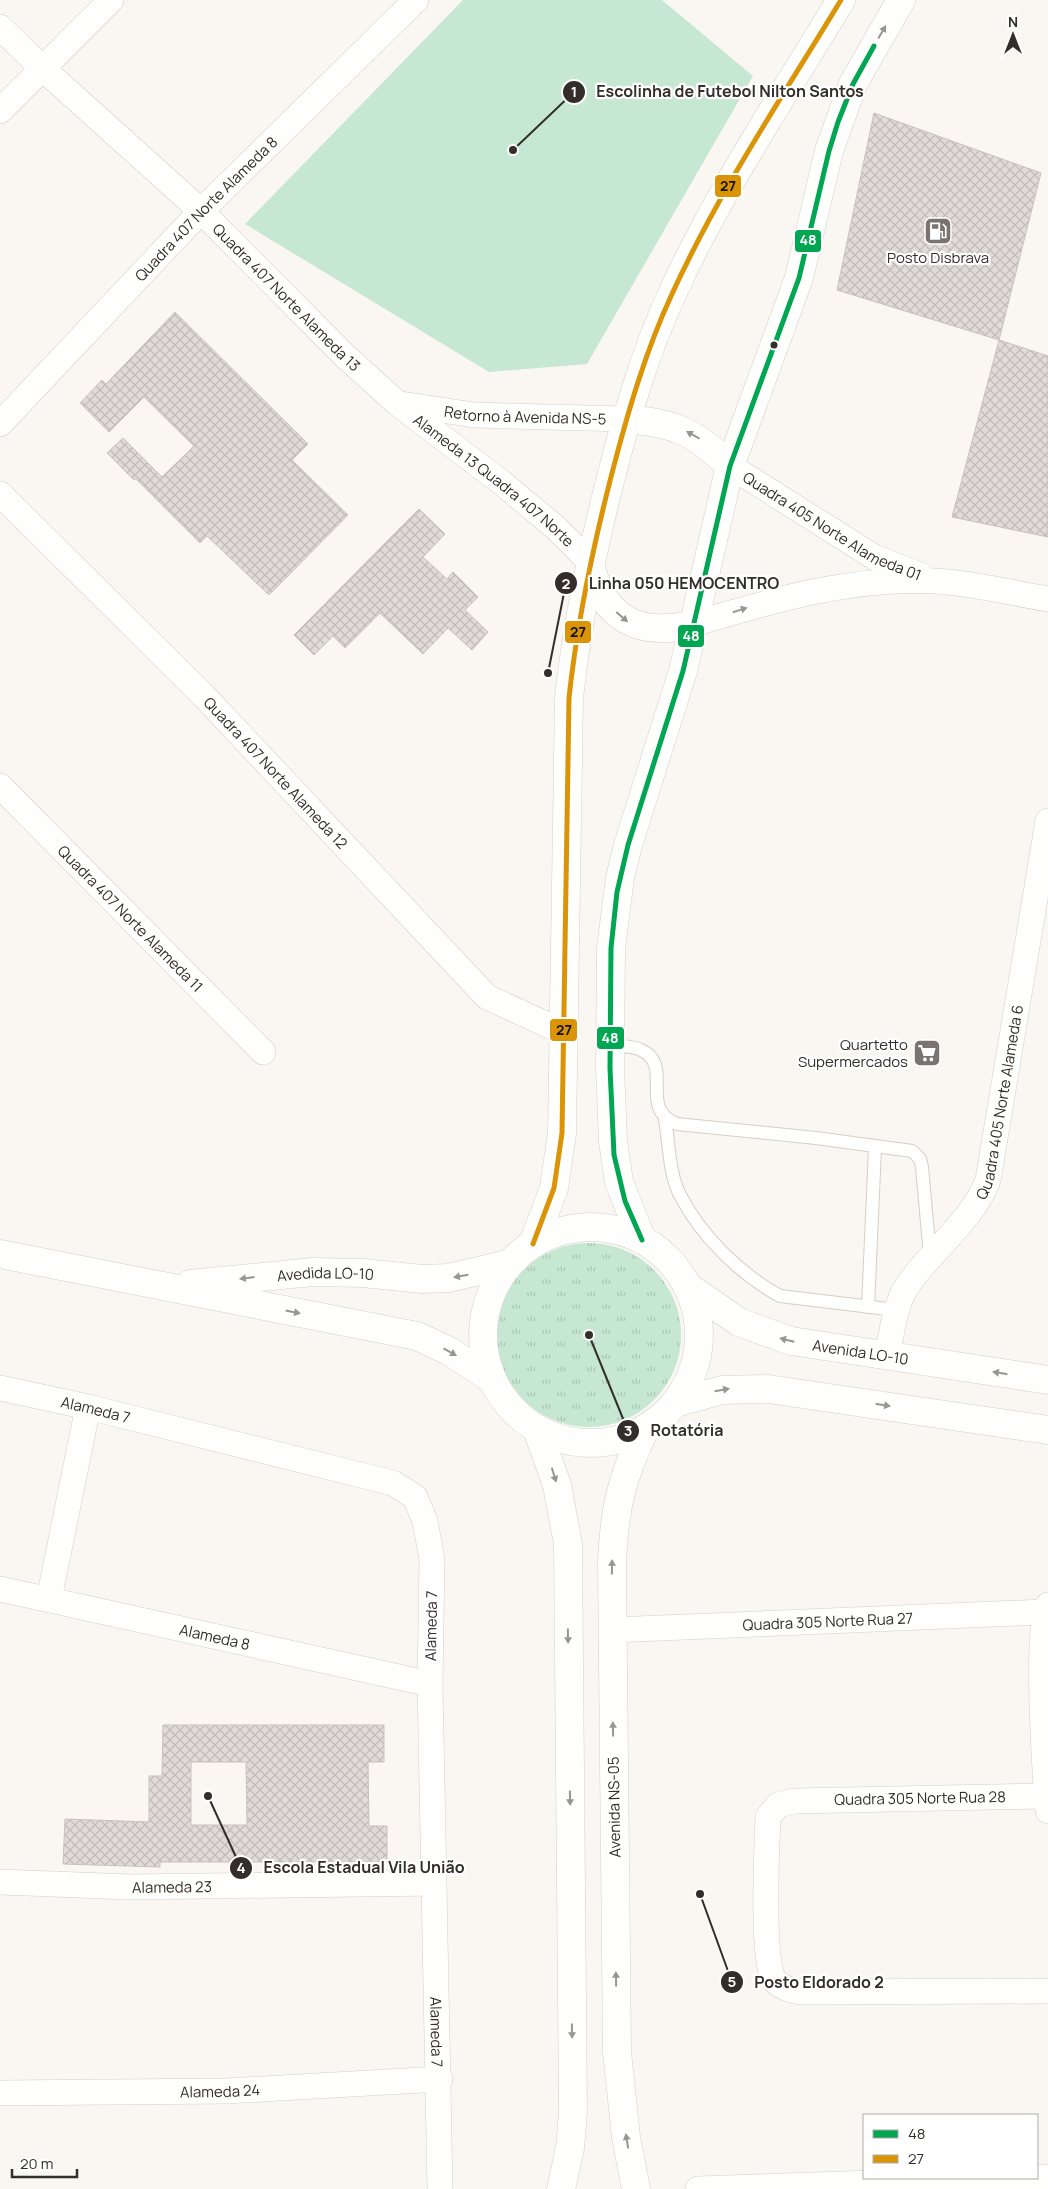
<svg xmlns="http://www.w3.org/2000/svg" width="1048" height="2189" font-family="Manrope,sans-serif">
<defs>
<pattern id="grass-tufts" width="24" height="20" patternUnits="userSpaceOnUse" patternTransform="scale(1.25)"><rect width="24" height="20" fill="#c6e8d2"/><path d="M3 7l-1-3M5 7V3M7 7l1-3M15 17l-1-3M17 17v-4M19 17l1-3" fill="none" stroke="#abc7b4"/></pattern>
<pattern id="building-cross-hatch" width="8" height="8" patternUnits="userSpaceOnUse" patternTransform="scale(1.25)"><rect width="8" height="8" fill="#e0dad8"/><path d="M0 0l8 8M0 8l8-8" fill="none" stroke="#c1bbba"/></pattern>
</defs>
<rect width="100%" height="100%" fill="#faf6f2"/>
<circle fill="url(#grass-tufts)" cx="589" cy="1335" r="92"/>
<path fill="#c6e8d2" d="M463 0H662L753 76 587 364 489 372 245 224Z"/>
<g fill="url(#building-cross-hatch)" stroke="#c7c2bf" fill-rule="evenodd">
<path d="M874 113 1041 173 999 340 837 290Z"/>
<path d="M175 312 308 444 292 460 348 515 269 595 207 536 200 543 136 479 134 480 107 453 123 438 162 477 194 446 144 397 109 432 80 403 102 380 106 384Z"/>
<path d="M999 340 1048 356V537L952 517Z"/>
<path d="M419 509 445 534 423 557 447 579 453 572 478 597 465 610 488 632 472 650 448 628 423 654 380 613 345 648 333 636 314 655 294 635Z"/>
<path d="M163 1725H384V1762H368L369 1826H387V1862H160V1867L63 1864 65 1819 149 1822V1776H162ZM191 1762H246L247 1825H191Z"/>
</g>
<g fill="none" stroke-linecap="round" stroke-linejoin="round">
<g stroke="#d3cfcb" stroke-width="14">
<g id="service">
<path d="M610 1045C619 1046 633 1046 641 1050 675 1065 637 1109 677 1124L816 1138 912 1151 920 1159 922 1167 930 1256"/>
<path d="M665 1119C669 1143 669 1174 680 1195 701 1236 740 1274 780 1296L896 1310"/>
<path d="M868 1307 875 1148"/>
</g>
</g>
<g stroke="#d3cfcb" stroke-width="26">
<g id="minor">
<path id="s1" d="M0 27 42 68 201 211 345 356 397 403 502 483 555 527 589 561"/>
<path d="M0 111 111 0"/>
<path id="s2" d="M401 404 474 415 625 419"/>
<path id="s3" d="M0 424 201 211 416 0"/>
<path id="s4" d="M730 466 874 557 920 575"/>
<path id="s5" d="M0 494 203 695 487 997 563 1032"/>
<path d="M693 624C771 601 853 576 935 581 973 583 1011 593 1048 599"/>
<path id="s6" d="M0 786 263 1052"/>
<path id="s7" d="M887 1356C892 1333 894 1307 907 1286 932 1249 972 1222 988 1180L1048 821"/>
<path id="s8" d="M0 1388 88 1407 393 1483 415 1497 425 1521 432 1559 430 1684 440 2189"/>
<path id="s9" d="M0 1589 430 1684"/>
<path d="M49 1599 88 1407"/>
<path d="M1048 1605C1035 1629 1045 1776 1048 1811"/>
<path id="s10" d="M612 1630 1044 1612"/>
<path d="M1047 1796 794 1801 778 1805 768 1817C767 1843 761 1967 775 1981 783 1989 792 1991 802 1992L1048 1991"/>
<path id="s11" d="M0 1882 131 1887 434 1883"/>
<path id="s12" d="M0 2093 226 2091 440 2079"/>
<path d="M698 2189 1048 2177"/>
</g>
</g>
<g stroke="#d3cfcb" stroke-width="29">
<g id="tertiary">
<path d="M625 419C676 423 693 431 730 466"/>
<path d="M589 561C603 618 637 638 693 624"/>
<circle cx="591" cy="1335" r="108"/>
<path d="M642 1240 619 1182 613 1141 610 1068 611 948 620 878 628 845 683 671 730 466 799 278 829 151 853 84 901 0"/>
<path d="M533 1244 554 1188 562 1133 569 698C577 623 592 551 611 477 627 415 645 352 672 294 719 191 783 96 841 0"/>
<path d="M0 1254 417 1336 449 1351 490 1378"/>
<path id="s13" d="M190 1284 313 1272 363 1273 422 1279 448 1278 509 1264"/>
<path id="s14" d="M687 1286 739 1322 791 1341 1048 1380"/>
<path d="M675 1403 722 1390 768 1389 1048 1430"/>
<path d="M537 1429 557 1485 568 1544 573 2112 570 2148 561 2189"/>
<path d="M636 2189 626 2137 617 2052 612 1565C614 1509 621 1479 645 1429"/>
</g>
</g>
<use href="#service" stroke="#fefefd" stroke-width="12"/>
<use href="#minor" stroke="#fefefd" stroke-width="25"/>
<use href="#tertiary" stroke="#fefefd" stroke-width="28"/>
<g stroke="#fff" stroke-width="9">
<path id="bus-1" d="M642 1240 625 1201 614 1155 610 1068 611 948 617 892 628 845 683 671 730 466 799 278 829 151 838 122 853 84 874 46"/>
</g>
<g stroke="#fff" stroke-width="9">
<path id="bus-2" d="M533 1244 554 1188 562 1133 569 698C577 623 592 551 611 477 627 415 645 352 672 294 719 191 783 96 841 0"/>
</g>
<use href="#bus-1" stroke="#00a651" stroke-width="5"/>
<use href="#bus-2" stroke="#da9406" stroke-width="5"/>
</g>
<defs><path id="oneway-solid" d="M-6-.8H1V-3.2L6.5 0L1 3.2V.8H-6Z" transform="scale(1.25)"/></defs>
<g fill="#989694">
<use href="#oneway-solid" transform="translate(882 32) rotate(-60)"/>
<use href="#oneway-solid" transform="translate(693 435) rotate(-151)"/>
<use href="#oneway-solid" transform="translate(740 610) rotate(-17)"/>
<use href="#oneway-solid" transform="translate(622 617) rotate(41)"/>
<use href="#oneway-solid" transform="translate(461 1276) rotate(170)"/>
<use href="#oneway-solid" transform="translate(247 1278) rotate(173)"/>
<use href="#oneway-solid" transform="translate(293 1312) rotate(11)"/>
<use href="#oneway-solid" transform="translate(787 1340) rotate(-166)"/>
<use href="#oneway-solid" transform="translate(450 1352) rotate(29)"/>
<use href="#oneway-solid" transform="translate(1000 1373) rotate(-171)"/>
<use href="#oneway-solid" transform="translate(722 1390) rotate(-10)"/>
<use href="#oneway-solid" transform="translate(883 1405) rotate(9)"/>
<use href="#oneway-solid" transform="translate(554 1475) rotate(73)"/>
<use href="#oneway-solid" transform="translate(612 1567) rotate(-89)"/>
<use href="#oneway-solid" transform="translate(568 1636) rotate(89)"/>
<use href="#oneway-solid" transform="translate(613 1729) rotate(-91)"/>
<use href="#oneway-solid" transform="translate(570 1798) rotate(89)"/>
<use href="#oneway-solid" transform="translate(616 1979) rotate(-91)"/>
<use href="#oneway-solid" transform="translate(572 2031) rotate(89)"/>
<use href="#oneway-solid" transform="translate(627 2141) rotate(-99)"/>
</g>
<defs>
<g id="fuel-square" transform="scale(1.4375)"><rect x="-9" y="-9" width="18" height="18" rx="4" fill="#797470" stroke="#fff"/><path d="M-5.5-6h7V0h2V4h1.3V-2.5L3-4.5l.8-.8L6-3V5H2.5V1h-1V6h-7ZM-4.2-4.7v3.2H.2V-4.7Z" fill="#fff"/></g>
<g id="supermarket-square" transform="scale(1.4375)"><rect x="-9" y="-9" width="18" height="18" rx="4" fill="#797470" stroke="#fff"/><path d="M-6-5.5h2.5l.6 2H6L4.5 2H-2.5L-4.4-4H-6ZM-1.5 3.2a1.3 1.3 0 1 0 .1 0ZM3 3.2a1.3 1.3 0 1 0 .1 0Z" fill="#fff"/></g>
</defs>
<g fill-rule="evenodd">
<use href="#fuel-square" x="938" y="231"/>
<use href="#supermarket-square" x="927" y="1053"/>
</g>
<circle fill="#332e2a" stroke="#fff" stroke-width="2" cx="774" cy="345" r="4.5"/>
<g text-anchor="middle" dominant-baseline="central" stroke-width="4.5" stroke-linejoin="round" paint-order="stroke">
<g font-size="15" fill="#332e2a" stroke="#fff">
<text stroke="none"><textPath href="#s3" startOffset="298">Quadra 407 Norte Alameda 8</textPath></text>
<text stroke="none"><textPath href="#s1" startOffset="394">Quadra 407 Norte Alameda 13</textPath></text>
<text stroke="none"><textPath href="#s2" startOffset="125">Retorno à Avenida NS-5</textPath></text>
<text stroke="none"><textPath href="#s1" startOffset="671">Alameda 13 Quadra 407 Norte</textPath></text>
<text stroke="none"><textPath href="#s4" startOffset="119">Quadra 405 Norte Alameda 01</textPath></text>
<text stroke="none"><textPath href="#s5" startOffset="392">Quadra 407 Norte Alameda 12</textPath></text>
<text stroke="none"><textPath href="#s6" startOffset="186">Quadra 407 Norte Alameda 11</textPath></text>
<text stroke="none"><textPath href="#s7" startOffset="286">Quadra 405 Norte Alameda 6</textPath></text>
<text stroke="none"><textPath href="#s13" startOffset="136">Avedida LO-10</textPath></text>
<text stroke="none"><textPath href="#s14" startOffset="189">Avenida LO-10</textPath></text>
<text stroke="none"><textPath href="#s8" startOffset="98">Alameda 7</textPath></text>
<text stroke="none"><textPath href="#s10" startOffset="216">Quadra 305 Norte Rua 27</textPath></text>
<text transform="translate(431 1626) rotate(-89)">Alameda 7</text>
<text stroke="none"><textPath href="#s9" startOffset="220">Alameda 8</textPath></text>
<text transform="translate(920 1798) rotate(-1)">Quadra 305 Norte Rua 28</text>
<text transform="translate(614 1807) rotate(-91)">Avenida NS-05</text>
<text stroke="none"><textPath href="#s11" startOffset="172">Alameda 23</textPath></text>
<text stroke="none"><textPath href="#s8" startOffset="968">Alameda 7</textPath></text>
<text stroke="none"><textPath href="#s12" startOffset="220">Alameda 24</textPath></text>
</g>
<g font-size="15" fill="#332e2a" stroke="#fff">
<text x="938" y="257">Posto Disbrava</text>
<text x="908" y="1044" text-anchor="end">Quartetto<tspan x="908" dy="17">Supermercados</tspan></text>
</g>
</g>
<path fill="none" stroke="#332e2a" stroke-width="2" d="M513 150L574 92M548 673L566 583M589 1335L628 1431M208 1796L241 1868M700 1894L732 1982"/>
<g fill="#332e2a" stroke="#fff" stroke-width="2">
<circle cx="513" cy="150" r="5"/>
<circle cx="548" cy="673" r="5"/>
<circle cx="589" cy="1335" r="5"/>
<circle cx="208" cy="1796" r="5"/>
<circle cx="700" cy="1894" r="5"/>
<circle cx="574" cy="92" r="12"/>
<circle cx="566" cy="583" r="12"/>
<circle cx="628" cy="1431" r="12"/>
<circle cx="241" cy="1868" r="12"/>
<circle cx="732" cy="1982" r="12"/>
</g>
<g font-size="15" text-anchor="middle" font-weight="bold" fill="#fff">
<text x="574" y="97">1</text>
<text x="566" y="589">2</text>
<text x="628" y="1436">3</text>
<text x="241" y="1873">4</text>
<text x="732" y="1987">5</text>
</g>
<g font-size="16" text-anchor="middle" font-weight="bold" fill="#332e2a" stroke="#fff" stroke-width="4.5" stroke-linejoin="round" paint-order="stroke">
<text x="730" y="97">Escolinha de Futebol Nilton Santos</text>
<text x="684" y="589">Linha 050 HEMOCENTRO</text>
<text x="687" y="1436">Rotatória</text>
<text x="364" y="1873">Escola Estadual Vila União</text>
<text x="819" y="1988">Posto Eldorado 2</text>
</g>
<g stroke="#fff" stroke-width="2">
<rect x="714" y="174" width="28" height="24" rx="5" fill="#da9406"/>
<rect x="794" y="229" width="28" height="24" rx="5" fill="#00a651"/>
<rect x="564" y="620" width="28" height="24" rx="5" fill="#da9406"/>
<rect x="677" y="624" width="28" height="24" rx="5" fill="#00a651"/>
<rect x="549" y="1018" width="29" height="24" rx="5" fill="#da9406"/>
<rect x="596" y="1026" width="29" height="24" rx="5" fill="#00a651"/>
</g>
<g font-size="14" text-anchor="middle" font-weight="bold" fill="#fff">
<text x="808" y="245">48</text>
<text x="691" y="641">48</text>
<text x="610" y="1043">48</text>
</g>
<g font-size="14" text-anchor="middle" font-weight="bold" fill="#111">
<text x="728" y="191">27</text>
<text x="578" y="637">27</text>
<text x="564" y="1035">27</text>
</g>
<rect x="863" y="2114" width="175" height="65" fill="#ffffff" stroke="#adabaa"/>
<rect x="873" y="2130" width="25" height="8" fill="#00a651" stroke="#adabaa"/>
<text x="908" y="2139" font-size="15" fill="#332e2a">48</text>
<rect x="873" y="2155" width="25" height="8" fill="#da9406" stroke="#adabaa"/>
<text x="908" y="2164" font-size="15" fill="#332e2a">27</text>
<g transform="translate(1013 35)" stroke="#ffffff" stroke-width="4" paint-order="stroke">
<path d="M0-4L9 19L0 12L-9 19Z" fill="#332e2a"/>
<text y="-8" font-size="14" font-weight="bold" text-anchor="middle" fill="#332e2a">N</text>
</g>
<path d="M12 2169v8h65v-8" fill="none" stroke="#332e2a" stroke-width="2.5"/>
<text x="20" y="2169" font-size="15" fill="#332e2a" stroke="#ffffff" stroke-width="4" paint-order="stroke">20 m</text>
</svg>
